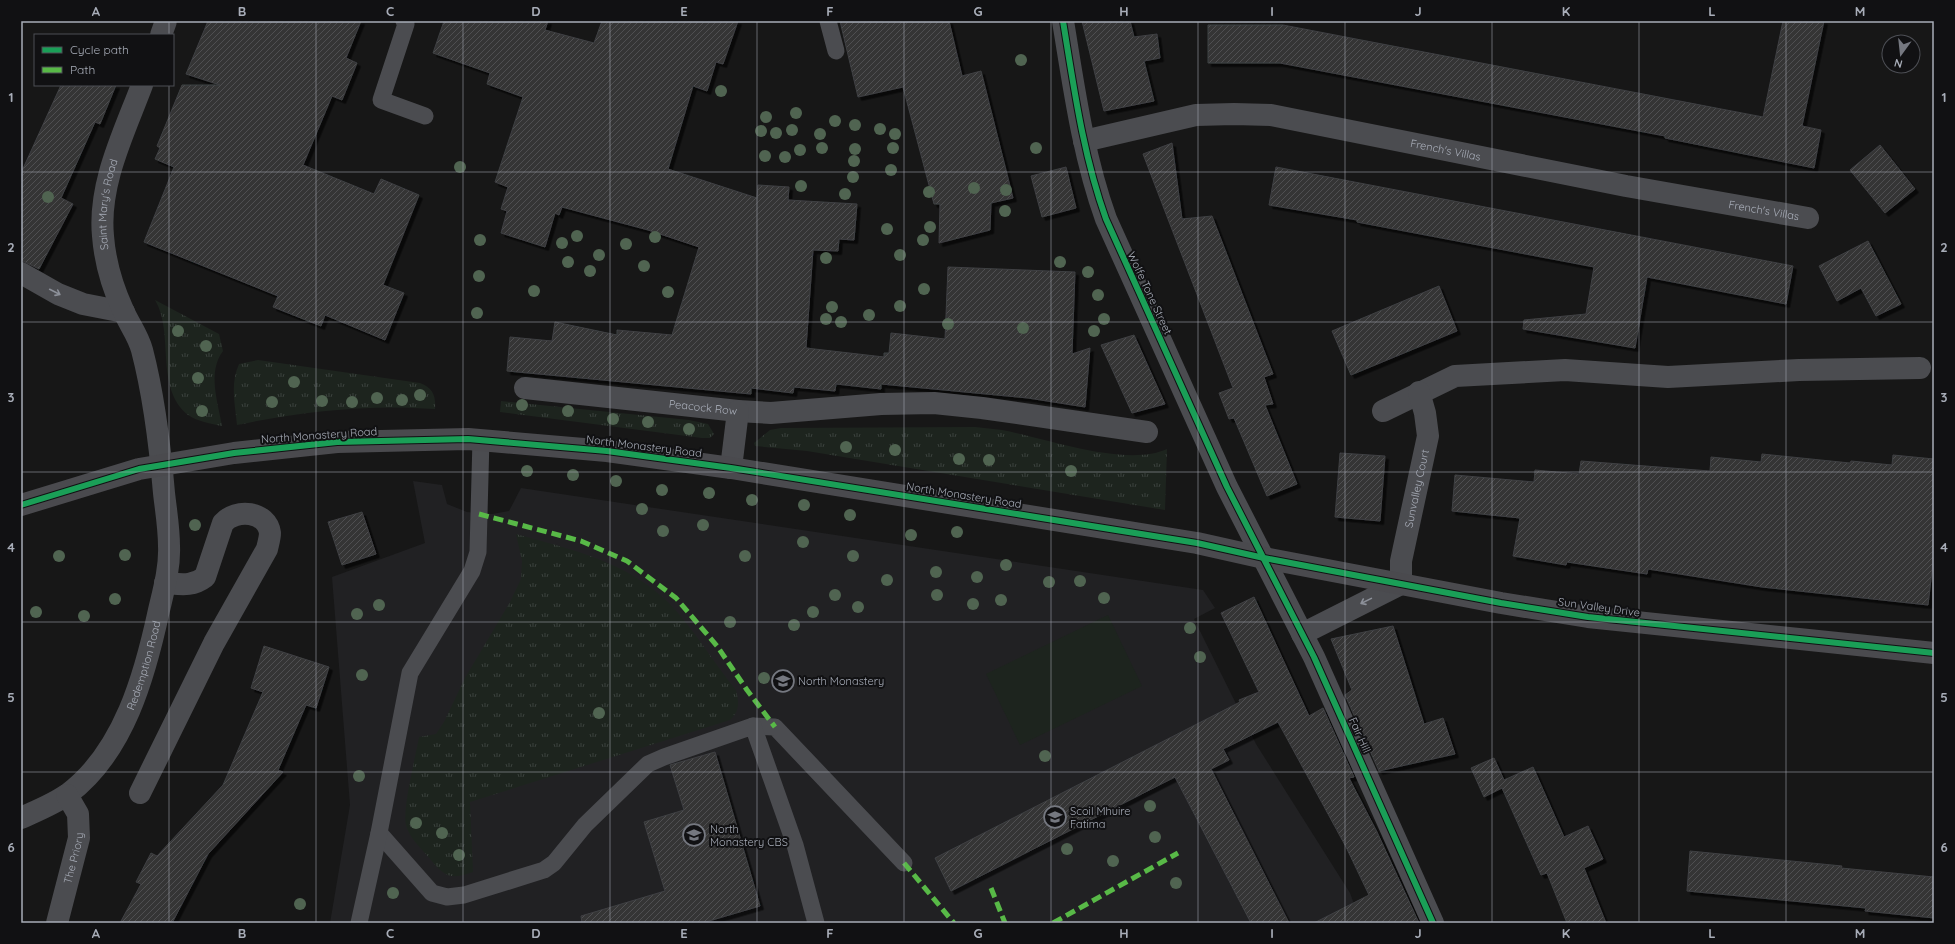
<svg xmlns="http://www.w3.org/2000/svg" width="1955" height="944" font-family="Quicksand,sans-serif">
<defs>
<pattern id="grass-tufts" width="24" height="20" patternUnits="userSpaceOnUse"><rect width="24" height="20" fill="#1d241e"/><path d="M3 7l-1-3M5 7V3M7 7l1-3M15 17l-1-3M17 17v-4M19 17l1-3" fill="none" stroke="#3b413d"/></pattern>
<pattern id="building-hatch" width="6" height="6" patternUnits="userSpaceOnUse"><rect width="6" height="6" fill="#353536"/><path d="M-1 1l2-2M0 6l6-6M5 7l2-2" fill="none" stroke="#4f5051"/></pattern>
<filter id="shadow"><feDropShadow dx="3.5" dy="3.5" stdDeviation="0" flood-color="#0009"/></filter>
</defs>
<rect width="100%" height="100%" fill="#171717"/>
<path fill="#212123" d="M413 481 442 485 447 504 467 512 492 514 509 511 521 488 1203 590 1215 608 1194 619 1256 744 1350 893 1361 923H330L350 805 332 577 425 543Z"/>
<g fill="url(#grass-tufts)">
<path d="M155 300 219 334 223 351C207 372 218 402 222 426 212 424 196 421 188 415 154 387 175 334 155 300Z"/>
<path d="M258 360 420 383C433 388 436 396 435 409 370 404 302 411 237 425 235 404 230 384 239 364Z"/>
<path d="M501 401 689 420 708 424 714 434 710 438H702L500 412Z"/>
<path d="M975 427C984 428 993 429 1002 430 1046 438 1126 468 1167 449L1165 510 807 451 755 446 754 443 770 430 781 428Z"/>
<path d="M516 534C570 549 628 562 669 603 694 629 713 662 736 690 739 702 740 711 730 720L470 802 473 872C451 880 445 877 431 860 422 849 409 838 406 825 402 809 416 755 419 737L436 734 444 722 465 678 510 602 521 579 522 561Z"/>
</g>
<path fill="#1d241e" d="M1108 615 1142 686 1020 745 986 674Z"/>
<g fill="url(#building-hatch)" stroke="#3f4043" filter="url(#shadow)">
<path d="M208 21H361L346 58 357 63 342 100 332 96 303 165 374 194 381 179 419 195 383 285 404 293 385 340 325 315 321 326 273 307 278 296 144 242 174 167 155 159 160 148 157 146 182 85H220L186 74Z"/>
<path d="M444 21H548L545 30 594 43 602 21H738L723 64 716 62 707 91 693 86 668 169 757 198 758 185 789 187 788 200 857 204 854 240 839 239 838 251 813 250 806 348 884 357V353H889L891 333 945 339 948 267 1075 272 1072 354 1090 348 1085 407 1028 398 881 384V389L836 384 835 391 794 387 793 393 751 388V394L507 371 510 337 552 341 555 322 617 335V330L672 335 699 247 648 230 562 207 559 215 555 213 545 247 501 233 507 211 501 209 508 187 495 182 523 97 487 84 490 73 433 53Z"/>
<path d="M840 21H949L962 76 981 71 1013 198 991 203 990 230 939 243 940 204H934L903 87 858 97Z"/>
<path d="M1082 21H1130L1134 37 1157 34 1160 58 1144 61 1154 101 1104 111Z"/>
<path d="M1783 21H1824L1802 126 1821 130 1814 168 1665 138V136L1280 63H1208V25H1283L1763 117Z"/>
<path d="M61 85H116L100 124 95 122 61 198 73 204 39 269 21 260V173Z"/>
<path d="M1172 143 1182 219 1212 216 1273 374 1264 377 1273 404 1265 405 1297 484 1267 496 1234 418 1229 419 1219 393 1233 388 1143 154Z"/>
<path d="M1880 145 1915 189 1885 213 1850 170Z"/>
<path d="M1066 167 1076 208 1042 217 1031 176Z"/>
<path d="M1276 167 1793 266 1786 304 1647 277 1635 348 1523 329 1524 320 1586 314 1594 267 1357 222V220L1269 205Z"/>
<path d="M1868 241 1901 304 1876 316 1861 288 1837 301 1819 266Z"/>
<path d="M1439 286 1457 331 1351 375 1332 331Z"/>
<path d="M1134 335 1165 404 1132 413 1101 345Z"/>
<path d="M1340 453 1385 456 1380 521 1335 517Z"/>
<path d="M1762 454 1850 463 1851 461 1892 465 1893 455 1934 459V553L1928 605 1762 587 1648 569 1647 574 1567 562 1566 565 1513 556 1520 518 1452 511 1455 475 1534 482 1535 470 1579 474 1581 461 1710 471 1711 457 1761 462Z"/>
<path d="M362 512 376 554 342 565 328 522Z"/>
<path d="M1254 597 1309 716 1323 708 1354 777 1349 778 1377 832 1419 923H1314L1369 895 1346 847 1278 722 1223 749 1229 760 1211 769 1289 923H1251L1175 777 951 891 935 858 1240 702 1239 700 1259 692 1221 613Z"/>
<path d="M1393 626 1424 724 1443 718 1455 754 1379 771 1345 695 1352 690 1331 639Z"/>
<path d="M264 646 329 667 316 708 306 705 278 770 283 772 208 854 172 923H120L141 884 136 882 151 853 157 856 223 785 263 692 251 688Z"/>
<path d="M715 752 760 906 702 923H582L581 916 665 891 644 822 684 810 670 765Z"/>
<path d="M1494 758 1504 780 1533 767 1564 837 1588 826 1603 859 1584 868 1606 923H1567L1547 873 1541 875 1502 788 1484 797 1471 768Z"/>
<path d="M1690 851 1842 866 1841 868 1934 877V918L1865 911 1866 908 1687 891Z"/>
</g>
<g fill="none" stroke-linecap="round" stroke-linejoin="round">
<g stroke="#4b4c50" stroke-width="17">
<path d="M404 21 406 24 381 100 425 116"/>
<path d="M828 21 836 51"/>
<path d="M753 726 775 727 904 863"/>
<path d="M379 833 432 893 447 897 464 895 544 870 554 863 585 825 648 764 664 757 753 726 795 845 816 923"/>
<path d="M359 923 379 833 410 673 472 571 478 552 481 439"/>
</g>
<g stroke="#4b4c50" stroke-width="22">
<path d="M1063 21C1074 88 1083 155 1106 219L1227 487 1314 657 1433 923"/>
<path d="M161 35 166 21"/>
<path id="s1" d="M1084 141 1196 115 1234 114 1271 115 1626 186 1808 218"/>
<path d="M21 273 58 294 83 304 124 312"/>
<path id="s2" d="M525 388 738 411 771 413 881 404 934 403 982 408 1147 432"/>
<path d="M1383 411 1455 376 1565 370 1668 377 1799 370 1920 368"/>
<path d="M731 468 738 411"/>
<path id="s3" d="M1302 634 1401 584V561L1428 436 1425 413 1419 392"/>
<path d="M140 793 214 643 267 549C268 544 270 538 270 533 267 511 236 508 223 523L205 577C192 587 180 584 165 583"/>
<path id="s4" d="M21 818C36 811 54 804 68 794 124 752 145 675 159 610 164 589 170 567 169 546 169 528 166 511 164 493 160 446 154 396 142 350 138 335 129 324 123 310 112 286 105 262 103 236 98 184 124 133 142 85"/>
<path id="s5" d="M57 923 79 838 78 814 67 795"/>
</g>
<path stroke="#4a4a4e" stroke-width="22" d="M21 505 139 469 234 453 337 442 468 439 607 451 731 468 1197 543 1264 558 1501 603 1588 617 1934 653"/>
<g stroke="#58b947" stroke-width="5" stroke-dasharray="10 5" stroke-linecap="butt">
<path d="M479 514 581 541 627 561 676 598 717 646 747 690 775 727"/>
<path d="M904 863 954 923"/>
<path d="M991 888 1005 923"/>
<path d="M1053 923 1178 853"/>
</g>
<g stroke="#111113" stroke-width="8">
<g id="cycleway">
<path d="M1063 21C1074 88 1083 155 1106 219L1227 487 1314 657 1433 923"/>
<path d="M21 505 139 469 234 453 337 442 468 439 607 451 731 468 1197 543 1264 558 1501 603 1588 617 1934 653"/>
</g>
</g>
<use href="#cycleway" stroke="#1a9f57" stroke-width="6"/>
</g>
<g fill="#506451">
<circle cx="1021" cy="60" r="6"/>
<circle cx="721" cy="91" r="6"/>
<circle cx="796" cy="113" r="6"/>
<circle cx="766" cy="117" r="6"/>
<circle cx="835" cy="121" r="6"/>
<circle cx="855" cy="125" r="6"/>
<circle cx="880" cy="129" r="6"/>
<circle cx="792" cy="130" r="6"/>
<circle cx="761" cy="131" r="6"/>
<circle cx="776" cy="133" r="6"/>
<circle cx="820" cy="134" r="6"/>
<circle cx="895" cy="134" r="6"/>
<circle cx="822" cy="148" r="6"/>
<circle cx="893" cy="148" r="6"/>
<circle cx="1036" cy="148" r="6"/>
<circle cx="855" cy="149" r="6"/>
<circle cx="800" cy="150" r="6"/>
<circle cx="765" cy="156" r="6"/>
<circle cx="785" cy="157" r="6"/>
<circle cx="854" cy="161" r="6"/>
<circle cx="460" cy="167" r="6"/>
<circle cx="891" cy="170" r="6"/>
<circle cx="853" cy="177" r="6"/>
<circle cx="801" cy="186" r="6"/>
<circle cx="974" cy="188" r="6"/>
<circle cx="1006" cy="190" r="6"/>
<circle cx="929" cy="192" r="6"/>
<circle cx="845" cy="194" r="6"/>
<circle cx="48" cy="197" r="6"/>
<circle cx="1005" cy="211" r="6"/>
<circle cx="930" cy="227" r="6"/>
<circle cx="887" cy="229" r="6"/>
<circle cx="577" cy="236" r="6"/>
<circle cx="655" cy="237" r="6"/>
<circle cx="480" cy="240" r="6"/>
<circle cx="923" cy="240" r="6"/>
<circle cx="562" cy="243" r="6"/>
<circle cx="626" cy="244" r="6"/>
<circle cx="599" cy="255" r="6"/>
<circle cx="900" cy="255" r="6"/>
<circle cx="826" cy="258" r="6"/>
<circle cx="568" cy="262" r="6"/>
<circle cx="1060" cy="262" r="6"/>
<circle cx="644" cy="266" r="6"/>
<circle cx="590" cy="271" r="6"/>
<circle cx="1088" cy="272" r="6"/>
<circle cx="479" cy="276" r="6"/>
<circle cx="924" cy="289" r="6"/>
<circle cx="534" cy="291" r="6"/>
<circle cx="668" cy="292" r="6"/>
<circle cx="1098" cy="295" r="6"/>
<circle cx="900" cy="306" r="6"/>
<circle cx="832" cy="307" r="6"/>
<circle cx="477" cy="313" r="6"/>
<circle cx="869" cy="315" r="6"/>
<circle cx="826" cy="319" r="6"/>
<circle cx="1104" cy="319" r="6"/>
<circle cx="841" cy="322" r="6"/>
<circle cx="948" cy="324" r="6"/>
<circle cx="1023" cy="328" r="6"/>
<circle cx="178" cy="331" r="6"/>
<circle cx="1094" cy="331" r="6"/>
<circle cx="206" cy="346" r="6"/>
<circle cx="198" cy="378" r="6"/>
<circle cx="294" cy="382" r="6"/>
<circle cx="420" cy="395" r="6"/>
<circle cx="377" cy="398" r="6"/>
<circle cx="402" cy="400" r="6"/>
<circle cx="322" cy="401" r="6"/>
<circle cx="272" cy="402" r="6"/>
<circle cx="352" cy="402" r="6"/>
<circle cx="522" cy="405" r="6"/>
<circle cx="202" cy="411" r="6"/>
<circle cx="568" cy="411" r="6"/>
<circle cx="613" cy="419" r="6"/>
<circle cx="648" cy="422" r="6"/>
<circle cx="689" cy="429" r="6"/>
<circle cx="846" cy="447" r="6"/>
<circle cx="895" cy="450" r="6"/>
<circle cx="959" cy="459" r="6"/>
<circle cx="989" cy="460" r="6"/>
<circle cx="527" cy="471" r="6"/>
<circle cx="1071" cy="471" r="6"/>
<circle cx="573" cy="475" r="6"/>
<circle cx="616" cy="481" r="6"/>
<circle cx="662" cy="490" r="6"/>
<circle cx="709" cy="493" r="6"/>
<circle cx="752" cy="500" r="6"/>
<circle cx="804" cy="505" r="6"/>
<circle cx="642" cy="509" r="6"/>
<circle cx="850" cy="515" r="6"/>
<circle cx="195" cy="525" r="6"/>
<circle cx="703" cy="525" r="6"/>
<circle cx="663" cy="531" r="6"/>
<circle cx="957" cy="532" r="6"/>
<circle cx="911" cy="535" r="6"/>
<circle cx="803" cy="542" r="6"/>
<circle cx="125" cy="555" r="6"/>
<circle cx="59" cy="556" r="6"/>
<circle cx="745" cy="556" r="6"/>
<circle cx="853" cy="556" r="6"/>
<circle cx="1006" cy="565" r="6"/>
<circle cx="936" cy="572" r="6"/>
<circle cx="977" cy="577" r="6"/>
<circle cx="887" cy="580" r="6"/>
<circle cx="1080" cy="581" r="6"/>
<circle cx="1049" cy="582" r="6"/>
<circle cx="835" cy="595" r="6"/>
<circle cx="937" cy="595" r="6"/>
<circle cx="1104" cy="598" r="6"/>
<circle cx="115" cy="599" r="6"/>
<circle cx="1001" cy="600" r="6"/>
<circle cx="973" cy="604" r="6"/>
<circle cx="379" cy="605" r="6"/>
<circle cx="858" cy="607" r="6"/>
<circle cx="36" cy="612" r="6"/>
<circle cx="813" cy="612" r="6"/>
<circle cx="357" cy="614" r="6"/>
<circle cx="84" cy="616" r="6"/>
<circle cx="730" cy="622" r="6"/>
<circle cx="794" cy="625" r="6"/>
<circle cx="1190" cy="628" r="6"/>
<circle cx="1200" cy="657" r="6"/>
<circle cx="362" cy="675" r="6"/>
<circle cx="764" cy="678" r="6"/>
<circle cx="599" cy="713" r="6"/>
<circle cx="1045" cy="756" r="6"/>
<circle cx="359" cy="776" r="6"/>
<circle cx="1150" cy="806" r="6"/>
<circle cx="416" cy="823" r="6"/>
<circle cx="442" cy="833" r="6"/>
<circle cx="1155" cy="837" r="6"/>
<circle cx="1067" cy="849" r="6"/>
<circle cx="459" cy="855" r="6"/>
<circle cx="1113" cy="861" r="6"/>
<circle cx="1176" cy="883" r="6"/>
<circle cx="393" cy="893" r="6"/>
<circle cx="300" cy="904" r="6"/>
</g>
<defs><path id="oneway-shaft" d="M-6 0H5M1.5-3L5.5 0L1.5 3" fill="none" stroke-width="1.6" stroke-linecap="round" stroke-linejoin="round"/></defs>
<g stroke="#8c9099">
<use href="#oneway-shaft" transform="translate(55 292) rotate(27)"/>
<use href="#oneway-shaft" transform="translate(1366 601) rotate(154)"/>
</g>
<path fill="none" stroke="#a8adb8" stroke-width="1" stroke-opacity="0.55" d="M169 21V35M316 21V923M463 21V923M610 21V923M757 21V923M904 21V923M1051 21V923M1198 21V923M1345 21V923M1492 21V923M1639 21V923M1786 21V923M169 85V923M21 172H1934M21 322H1934M21 472H1934M21 622H1934M21 772H1934"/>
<defs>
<g id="school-ring" transform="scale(1.15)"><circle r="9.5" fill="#111113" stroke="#757880" stroke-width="1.5"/><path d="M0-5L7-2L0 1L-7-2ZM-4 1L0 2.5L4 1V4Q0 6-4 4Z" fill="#757880"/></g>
</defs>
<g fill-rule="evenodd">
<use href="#school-ring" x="783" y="681"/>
<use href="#school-ring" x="1055" y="817"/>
<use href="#school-ring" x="694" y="835"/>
</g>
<g text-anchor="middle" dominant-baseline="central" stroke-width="4" stroke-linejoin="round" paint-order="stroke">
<g font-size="11" fill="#a8adb8" stroke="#111113">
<text stroke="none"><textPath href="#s1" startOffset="368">French's Villas</textPath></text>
<text stroke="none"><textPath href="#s4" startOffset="679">Saint Mary's Road</textPath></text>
<text stroke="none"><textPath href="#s1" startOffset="692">French's Villas</textPath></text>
<text transform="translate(1150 293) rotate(65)">Wolfe Tone Street</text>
<text stroke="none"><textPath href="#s2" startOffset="179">Peacock Row</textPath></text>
<text transform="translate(319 435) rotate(-4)">North Monastery Road</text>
<text transform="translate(644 446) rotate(7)">North Monastery Road</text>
<text stroke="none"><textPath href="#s3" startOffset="208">Sunvalley Court</textPath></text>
<text transform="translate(964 495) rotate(9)">North Monastery Road</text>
<text transform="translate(1599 607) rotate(8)">Sun Valley Drive</text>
<text stroke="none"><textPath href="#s4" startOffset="205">Redemption Road</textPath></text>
<text transform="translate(1360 735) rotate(66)">Fair Hill</text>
<text stroke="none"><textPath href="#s5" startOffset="67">The Priory</textPath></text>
</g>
<g font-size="11" fill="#a8adb8" stroke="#111113" text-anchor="start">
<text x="798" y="681">North Monastery</text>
<text x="1070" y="811">Scoil Mhuire<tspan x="1070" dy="13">Fatima</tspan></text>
<text x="710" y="829">North<tspan x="710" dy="13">Monastery CBS</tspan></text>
</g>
</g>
<rect width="1955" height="944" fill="none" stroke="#111113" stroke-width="44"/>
<rect x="34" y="34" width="140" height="52" fill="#111113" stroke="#4d4f55"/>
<rect x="42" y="47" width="20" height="6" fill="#1a9f57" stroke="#4d4f55"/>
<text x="70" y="54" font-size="12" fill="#a8adb8">Cycle path</text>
<rect x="42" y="67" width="20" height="6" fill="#58b947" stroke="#4d4f55"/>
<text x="70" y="74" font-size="12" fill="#a8adb8">Path</text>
<g transform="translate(1901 54) rotate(195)"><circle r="19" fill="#111113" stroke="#4d4f55"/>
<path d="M0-3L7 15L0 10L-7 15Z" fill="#757880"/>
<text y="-6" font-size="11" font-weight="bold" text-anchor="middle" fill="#a8adb8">N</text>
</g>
<rect x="22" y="22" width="1911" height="900" fill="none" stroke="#a8adb8" stroke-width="1.5"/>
<g font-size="13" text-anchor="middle" font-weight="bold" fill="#a8adb8">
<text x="96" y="16">A</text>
<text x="242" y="16">B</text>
<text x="390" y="16">C</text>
<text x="536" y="16">D</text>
<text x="684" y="16">E</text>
<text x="830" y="16">F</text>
<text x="978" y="16">G</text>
<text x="1124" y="16">H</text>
<text x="1272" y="16">I</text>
<text x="1418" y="16">J</text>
<text x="1566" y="16">K</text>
<text x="1712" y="16">L</text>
<text x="1860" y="16">M</text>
<text x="11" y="102">1</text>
<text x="1944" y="102">1</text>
<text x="11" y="252">2</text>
<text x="1944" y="252">2</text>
<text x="11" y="402">3</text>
<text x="1944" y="402">3</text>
<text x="11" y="552">4</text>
<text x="1944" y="552">4</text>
<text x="11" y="702">5</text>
<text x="1944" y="702">5</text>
<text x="11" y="852">6</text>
<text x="1944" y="852">6</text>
<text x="96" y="938">A</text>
<text x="242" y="938">B</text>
<text x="390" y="938">C</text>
<text x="536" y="938">D</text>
<text x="684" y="938">E</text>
<text x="830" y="938">F</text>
<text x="978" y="938">G</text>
<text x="1124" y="938">H</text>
<text x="1272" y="938">I</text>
<text x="1418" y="938">J</text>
<text x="1566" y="938">K</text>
<text x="1712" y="938">L</text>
<text x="1860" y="938">M</text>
</g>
</svg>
